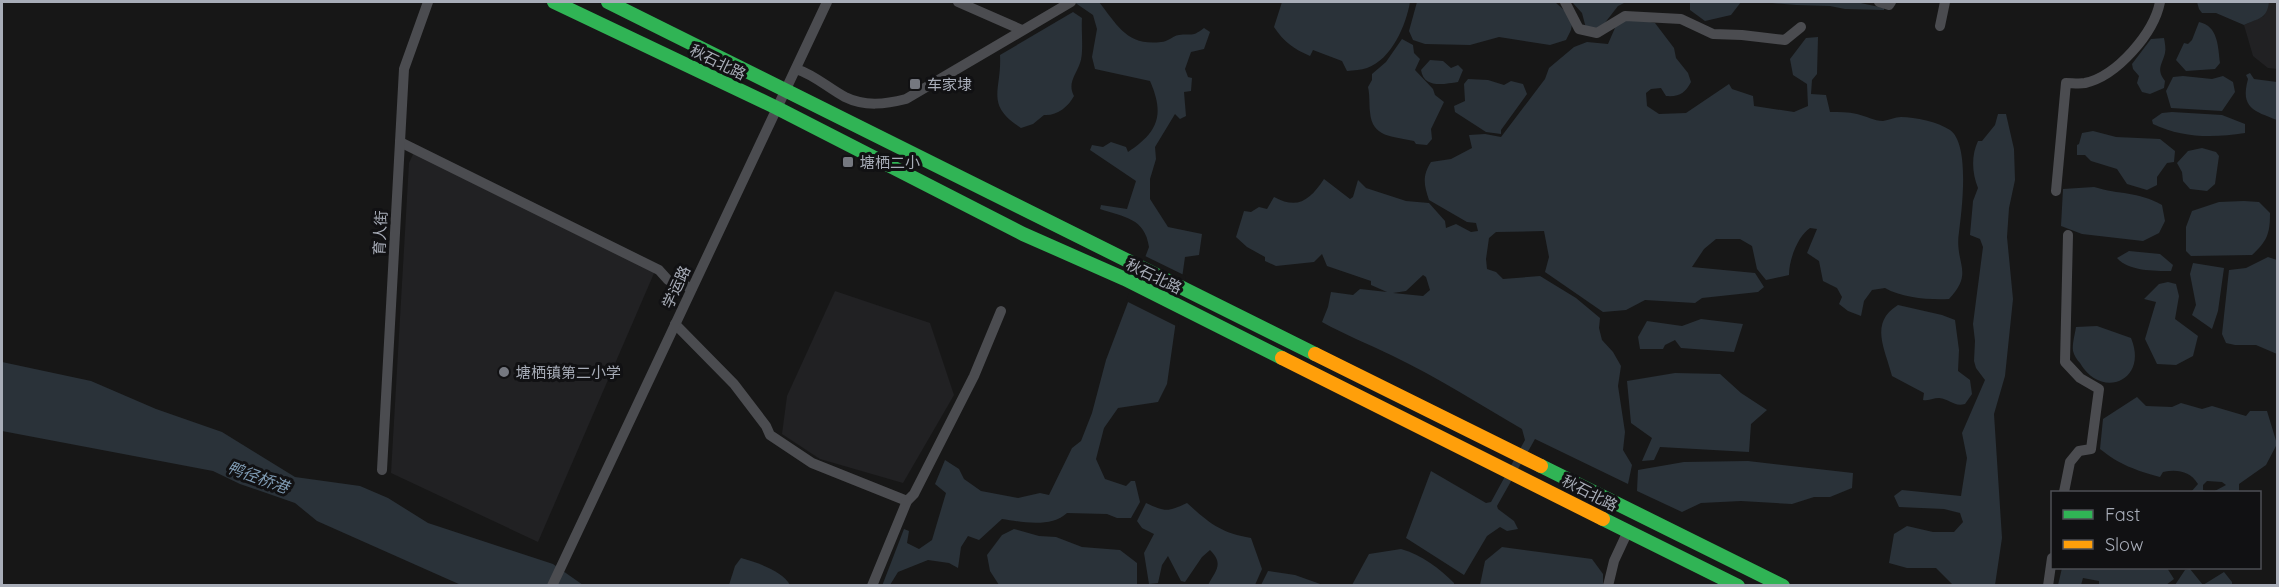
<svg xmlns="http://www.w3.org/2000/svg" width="2279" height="587" font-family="Quicksand,'Noto Sans SC',sans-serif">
<rect width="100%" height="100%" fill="#171717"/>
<g fill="#212123">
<path d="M2269 2H2277V69L2268 68 2253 56 2244 25 2264 16Z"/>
<path d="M414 152 655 271 538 542 391 473 409 163Z"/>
<path d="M835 291 930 323 954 395 903 483 820 459 782 434 787 396Z"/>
</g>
<g fill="#2a3239" fill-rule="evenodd">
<path d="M1074 2H1099C1118 26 1127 46 1161 42 1168 42 1172 36 1179 35 1193 33 1191 38 1204 28L1210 32 1204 49 1191 52 1185 69 1188 77 1192 78 1191 91 1184 92 1186 116 1180 119 1175 114 1155 147 1156 159 1150 179V199L1168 227 1202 234 1199 255 1185 257 1167 384 1158 402 1118 408 1104 428 1096 459 1105 479 1126 486 1131 481H1135L1140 502 1131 518H1117L1107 514 1067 513C1051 528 1022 522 1002 519L979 540 968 536 961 547 958 568 949 563 928 560 898 572 890 585 882 586 904 529 909 531 907 543 919 549 932 540 946 493 935 484 945 460 959 469 964 479 981 491 1018 498 1040 493 1049 495 1072 448 1081 441 1092 413 1106 360 1149 247C1145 218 1124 217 1100 209L1101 205 1127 209 1136 181 1090 150 1092 145 1103 147 1111 142 1126 147 1128 152C1158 132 1165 115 1150 81L1095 69 1092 57 1097 29 1093 15Z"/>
<path d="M1282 2H1410C1406 25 1392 59 1367 68 1361 70 1354 70 1347 71L1342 61 1313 50 1310 56C1294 49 1284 42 1274 27Z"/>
<path d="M1417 2H1555L1573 18 1571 30 1566 40 1550 45 1499 37 1470 45 1425 44 1413 40 1409 31Z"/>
<path d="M1572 2H1626L1618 6 1597 33 1587 32 1582 13Z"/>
<path d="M1690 2H1741L1731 15 1705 21 1690 10Z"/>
<path d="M1761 2H1856L1884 8V10L1845 9 1830 6 1796 5Z"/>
<path d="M2197 2H2269C2267 19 2259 18 2244 25L2216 13H2202L2199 9Z"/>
<path d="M1073 12 1082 18C1081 30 1084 53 1080 63 1076 75 1067 83 1074 96 1068 107 1057 116 1044 115L1033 124 1021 128C984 104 1002 91 1000 55Z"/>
<path d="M1640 20 1655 23 1674 48 1676 58 1688 73 1691 82C1685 93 1680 97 1666 96L1661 88 1651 89 1646 93 1647 106 1659 114 1686 113 1729 84 1732 89 1753 96 1754 106 1794 112 1808 106 1807 84 1793 75 1790 59 1806 38 1818 37 1817 74 1812 80 1811 94 1826 95 1830 112C1839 112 1848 112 1857 114 1866 116 1874 121 1883 121 1889 120 1895 117 1901 117 1915 117 1938 122 1950 130 1970 144 1962 209 1959 232 1954 264 1975 272 1949 299 1930 300 1902 298 1885 288L1872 290 1864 301 1861 316 1848 311 1839 304 1842 297 1837 288 1823 281 1819 261 1807 253 1817 229 1810 228C1798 236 1789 259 1789 275L1766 280 1757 269 1752 246 1740 239H1716L1704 249 1692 267 1755 273 1764 287 1758 292 1702 298 1695 303 1645 300 1626 310 1603 312 1545 272 1549 257 1544 231 1496 232 1489 238 1486 259 1487 269 1496 272 1503 279 1540 276 1576 298 1600 318 1599 328 1602 340 1613 352 1621 366 1618 386 1625 432 1623 450 1632 465 1628 484 1535 439 1497 506 1498 509 1514 521 1518 529 1507 531 1500 527 1487 536 1464 575 1406 538 1431 471 1486 503 1491 502 1525 440 1522 429C1479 404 1437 377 1393 356 1369 344 1345 335 1322 322L1328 307 1331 292 1353 295 1360 289 1387 292 1371 285V281L1327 266 1322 254 1314 262 1276 266 1265 261V257L1247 247 1236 237 1244 211 1251 212 1259 207 1267 209 1274 197C1298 210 1310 200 1324 179L1350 199 1353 197 1358 180 1366 188 1406 201 1429 203 1445 221 1446 228 1456 224 1471 232 1478 231 1476 223 1467 222 1429 200C1424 185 1422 176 1431 162L1451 159 1472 148 1469 135 1485 134 1501 137 1545 79 1549 68 1574 47 1587 42 1608 44 1618 21ZM1423 275 1426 277 1430 290 1423 296 1393 293 1406 291Z"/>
<path d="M2199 22C2218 26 2218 46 2220 63L2215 69 2186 71 2176 60 2184 43 2188 44 2192 40Z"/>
<path d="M2164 38C2165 43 2166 49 2165 53 2162 65 2156 69 2165 81L2164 88 2150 94 2142 92 2137 83 2139 76 2133 69 2132 64 2151 39Z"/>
<path d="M1402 39 1413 45 1414 53 1420 59 1415 70 1433 89 1435 95 1444 102 1431 129 1432 139 1427 145 1416 144 1414 141C1393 136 1372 138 1370 112 1369 103 1370 96 1368 87L1372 80V74L1386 62Z"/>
<path d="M1430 60 1443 61 1451 68 1458 65 1463 70 1458 82C1444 84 1424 89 1421 70Z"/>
<path d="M2250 73 2254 79 2277 82V120C2254 111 2240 108 2248 79L2246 75Z"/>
<path d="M2183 76 2212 79 2223 76 2233 82 2235 92 2222 111 2171 108 2166 91 2173 77Z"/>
<path d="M1468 79 1488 80 1504 85 1511 81 1523 84 1527 94 1501 130V134L1486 132 1455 112 1454 106 1465 101 1464 84Z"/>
<path d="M2172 112 2222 115 2245 124V133C2213 138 2182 138 2153 124L2152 120 2162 113Z"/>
<path d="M1998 114H2006L2014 149 2015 180 2009 208 2007 237 2013 299 2005 376 1994 414 2002 538 1995 585H1953L1936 568H1907L1889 563 1894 534 1907 526 1933 532H1954L1963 522 1960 513 1944 509 1899 507 1894 496 1902 490 1961 496 1967 458 1962 433 1985 380 1976 368 1974 361 1975 341 1973 324 1983 247 1980 239 1970 235 1973 201 1978 188C1972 173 1971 156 1978 141H1982L1995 125Z"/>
<path d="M2093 131 2116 137 2160 139 2175 151 2174 162 2167 163 2157 177V185L2147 190 2127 184 2117 169 2091 161 2085 155H2077V145L2079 144 2082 133Z"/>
<path d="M2202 148 2216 152 2219 156 2215 184 2207 191 2190 189 2183 181 2182 172 2177 163 2188 151Z"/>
<path d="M2094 187C2120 195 2137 191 2162 205L2165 221 2159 233 2143 241 2082 234 2061 226 2063 189Z"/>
<path d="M2244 201 2259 202 2270 213C2270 234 2267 241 2252 255L2191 256 2186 251V227L2192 211 2219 202Z"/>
<path d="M2129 251 2160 254 2173 265 2171 271C2154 271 2128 271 2117 258Z"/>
<path d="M2268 257 2277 260V354L2256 345H2235L2226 343 2222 334 2229 270 2246 268Z"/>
<path d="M2193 263 2224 268 2218 311 2212 329 2192 315 2196 305 2190 274Z"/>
<path d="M2168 282 2176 284 2179 296 2175 319 2198 336 2193 356 2176 365 2157 364 2145 339 2156 302 2144 299 2159 284Z"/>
<path d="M1898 305 1942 315 1955 320 1959 350 1958 371 1970 380 1972 394 1965 404C1954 407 1950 399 1939 398 1933 398 1930 401 1923 400L1924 393 1892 376C1885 348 1869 323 1898 305Z"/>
<path d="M1701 319 1743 324 1734 352 1681 348 1675 340 1665 345 1663 349H1640L1638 337 1647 321 1682 326Z"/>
<path d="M2097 326 2131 338C2149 381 2101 400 2080 363 2077 360 2074 355 2073 351 2072 344 2075 334 2076 327Z"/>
<path d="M2 362 91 381 156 409 222 432 295 477 360 486 388 498 428 523 553 564 583 585H461L317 521 295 503 240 484 213 471 2 431Z"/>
<path d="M1675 373 1720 374 1741 393 1767 410 1751 424 1749 452 1660 447 1654 460 1642 461 1652 438 1631 423 1627 381Z"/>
<path d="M2137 397 2146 406 2172 407 2181 403 2202 409 2212 406 2246 416 2250 411H2267L2277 444 2266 465 2239 484V492H2213L2226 485 2222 482 2207 481 2203 485V490L2208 492H2191L2198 484C2190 471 2177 469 2163 472L2160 477C2135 470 2120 465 2100 449L2103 419Z"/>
<path d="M1748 461 1853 473 1852 488 1830 497H1814L1792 504 1741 501 1701 503 1682 512 1637 491 1638 470 1684 462Z"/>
<path d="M1146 503C1165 512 1168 512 1187 503 1209 523 1221 533 1251 538L1262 569 1255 585H1208C1216 570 1224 564 1210 550L1202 557 1185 582 1181 581 1168 556 1162 565 1158 583 1149 584 1144 553 1154 534 1142 528 1137 521Z"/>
<path d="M1014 529 1039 536 1056 537 1082 547 1120 550 1137 563V585H999L990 571 987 555 1002 535Z"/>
<path d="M1502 547 1592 559 1603 574V585H1480L1485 561Z"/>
<path d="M1401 549C1422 555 1439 568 1454 583V585H1352L1369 554Z"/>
<path d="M741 558C756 562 783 571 790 585H729L735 566Z"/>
<path d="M2062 568H2167L2174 579 2166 585H2099V581L2083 578 2081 585H2058Z"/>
<path d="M2190 569 2203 585 2224 572 2232 582V585H2175L2185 570Z"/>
<path d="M1268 571 1295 575 1323 585H1261Z"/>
</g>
<path fill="#171717" d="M1143 255 1186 276 1178 327 1126 301Z"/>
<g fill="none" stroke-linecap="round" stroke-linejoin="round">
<g stroke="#4b4c50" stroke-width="10">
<path d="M958 2 1022 30"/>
<path d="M1565 2 1579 29 1597 33 1625 16 1681 19 1713 34 1742 35 1785 40 1801 27"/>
<path d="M1879 2 1889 5 1891 2"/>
<path d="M1940 26 1945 2"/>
<path d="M796 69C815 75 828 88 845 97 865 107 886 104 906 99L1071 2"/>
<path d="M400 142 659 270 668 280 692 288"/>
<path d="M2056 191 2066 83C2072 83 2079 84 2085 83 2117 76 2154 33 2160 2"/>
<path d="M675 324 734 384 766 426 770 435 812 463 907 501"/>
<path d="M382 470 404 69 428 2"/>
<path d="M2064 492 2070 462 2079 451 2091 449 2099 389 2080 378 2065 362 2068 235"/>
<path d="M552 586 827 2"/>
<path d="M872 586 907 501 914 494 974 376 1001 311"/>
<path d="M1608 586 1614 561 1628 531"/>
<path d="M2048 586 2052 558"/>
</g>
<g stroke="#30b455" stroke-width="14">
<path d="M554 2 777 108 1023 234 1125 279 1282 358"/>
<path d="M608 2 1315 354"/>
<path d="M1541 466 1783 586"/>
<path d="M1603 519 1738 586"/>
</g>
<g stroke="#ff9f0a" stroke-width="14">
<path d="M1315 354 1541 466"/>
<path d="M1282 358 1603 519"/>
</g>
</g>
<g fill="#757880" stroke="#111113" stroke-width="2">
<rect x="909" y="78" width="12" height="12" rx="3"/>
<rect x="842" y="156" width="12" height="12" rx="3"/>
<circle cx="504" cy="372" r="6"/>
</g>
<g text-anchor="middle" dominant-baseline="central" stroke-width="6" stroke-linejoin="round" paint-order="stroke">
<g font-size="15" fill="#a8adb8" stroke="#111113">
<text transform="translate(718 62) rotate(26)">秋石北路</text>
<text transform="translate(380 233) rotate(-87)">育人街</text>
<text transform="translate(1154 276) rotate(26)">秋石北路</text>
<text transform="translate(676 287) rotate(-65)">学运路</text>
<text transform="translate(1590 493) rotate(27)">秋石北路</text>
</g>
<g font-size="15" fill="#a8adb8" stroke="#111113" text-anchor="start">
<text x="927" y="84">车家埭</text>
<text x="860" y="162">塘栖二小</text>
<text x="516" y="372">塘栖镇第二小学</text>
</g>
<g font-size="16" font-style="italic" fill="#7f9bb3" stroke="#111113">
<text transform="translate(258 477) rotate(20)">鸭径桥港</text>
</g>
</g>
<rect width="2279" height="587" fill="none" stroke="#a8adb8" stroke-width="6"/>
<rect x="2051" y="491" width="210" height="78" fill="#111113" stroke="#4d4f55" stroke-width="1.5"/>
<rect x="2063" y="510" width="30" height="9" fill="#30b455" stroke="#4d4f55" stroke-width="1.5"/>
<text x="2105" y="521" font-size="18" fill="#a8adb8">Fast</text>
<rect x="2063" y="540" width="30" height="9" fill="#ff9f0a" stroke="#4d4f55" stroke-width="1.5"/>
<text x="2105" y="551" font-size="18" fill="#a8adb8">Slow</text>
</svg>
